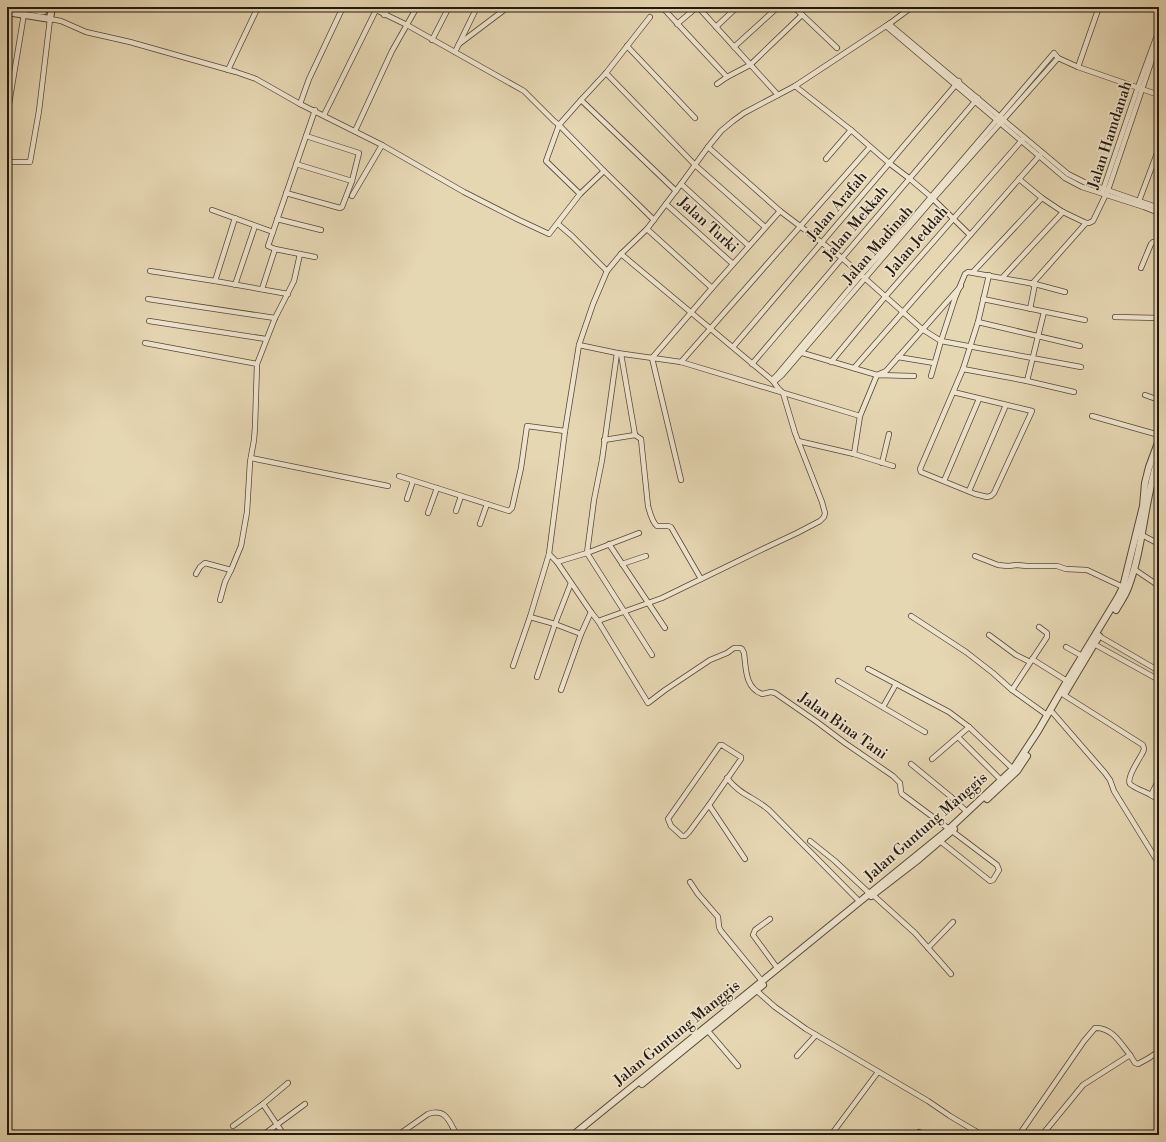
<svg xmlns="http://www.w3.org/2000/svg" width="1166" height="1142" font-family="'Libre Bodoni',serif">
<rect width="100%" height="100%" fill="#e6d7b3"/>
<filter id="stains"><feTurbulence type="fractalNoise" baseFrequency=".005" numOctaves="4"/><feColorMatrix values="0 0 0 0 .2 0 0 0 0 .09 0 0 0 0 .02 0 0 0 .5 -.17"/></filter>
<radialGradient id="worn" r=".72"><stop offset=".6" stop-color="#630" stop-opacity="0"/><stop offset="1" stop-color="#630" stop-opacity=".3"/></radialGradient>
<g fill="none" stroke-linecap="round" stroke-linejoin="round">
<g stroke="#544838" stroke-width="6">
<g id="minor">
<path d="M15 7 41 12H44L46 7"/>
<path d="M370 7 407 25 524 91 554 121 559 125 604 171 654 220"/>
<path d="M662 7 727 77"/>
<path d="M698 7 778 95"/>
<path d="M794 7 837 48"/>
<path d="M384 15 389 7"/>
<path d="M650 17 606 73 581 100 676 191"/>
<path d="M677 24 697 7"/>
<path d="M889 24 1068 174 1084 182 1159 208"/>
<path d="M886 26 1065 178 1082 187 1144 207 1159 213"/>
<path d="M716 27 737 7"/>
<path d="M432 40 449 7"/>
<path d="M459 44 508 7"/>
<path d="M627 46 695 118"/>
<path d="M734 47 778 7"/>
<path d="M455 52 477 7"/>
<path d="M1078 67 1099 7"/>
<path d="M228 70 258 7"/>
<path d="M606 73 695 165 765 227"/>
<path d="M717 84 727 77 750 65 802 15"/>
<path d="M795 86 851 130 889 163 910 179 930 196 970 235"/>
<path d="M300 104 309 79 343 7"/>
<path d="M315 110 268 246 275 249 315 257"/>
<path d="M324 115 376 10"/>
<path d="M7 116 24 14"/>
<path d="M355 131 392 51 417 7"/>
<path d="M708 147 780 211 842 258 922 329 941 341 1081 367"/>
<path d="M826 159 851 130"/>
<path d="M7 162H30L39 111 50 19 61 21 86 32 130 42 236 72 256 79 300 104 382 145 464 192 519 220 549 234 580 194 604 171"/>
<path d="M296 164 352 181"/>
<path d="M1019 179 1042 198"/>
<path d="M681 184 749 246"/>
<path d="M1103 190 1138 87 1159 30"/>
<path d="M286 193 340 208 342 207 352 181 359 153 306 136"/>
<path d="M580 194 546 161 559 125 581 100"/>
<path d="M352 196 382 145"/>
<path d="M1139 201 1159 148"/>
<path d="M666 204 733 264"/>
<path d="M212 210 273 232"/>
<path d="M277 219 321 230"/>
<path d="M558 224 572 236 607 271 621 254 647 229 681 184 708 147 721 131 733 121 744 113 795 86 889 24 912 7"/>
<path d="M647 229 712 288"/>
<path d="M1141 268 1151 244 1153 242 1159 244"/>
<path d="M150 271 215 281 288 294"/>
<path d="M607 271 593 304 579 345 617 353 681 362 860 416"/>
<path d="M973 272 1042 198 1063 212 1086 223H1089L1093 221 1108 190 1159 39"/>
<path d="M1003 277 1063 212"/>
<path d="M215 281 235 218"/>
<path d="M1032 284 1086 223"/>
<path d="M1035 284 1065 292"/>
<path d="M235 285 255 226"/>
<path d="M262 289 275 249"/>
<path d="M148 299 275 318"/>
<path d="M983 299 1085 320"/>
<path d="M1115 317 1159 318"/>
<path d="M149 321 266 339"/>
<path d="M978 322 1080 346"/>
<path d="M145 343 257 364"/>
<path d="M733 347 959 81"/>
<path d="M799 352 877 375 886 371 961 286"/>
<path d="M621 354 635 435 641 439 648 506C650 513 652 522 657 526H668L671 527 701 579"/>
<path d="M898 357 934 363"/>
<path d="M681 362 870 147"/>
<path d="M831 362 885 297 1023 139"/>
<path d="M752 364 978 98"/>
<path d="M854 368 1040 155"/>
<path d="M963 369 1027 381 1074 392"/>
<path d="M931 376 941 341 955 298 965 274 968 272 1035 284 1030 309"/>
<path d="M772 380 778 374 861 275 907 225 1054 53 1058 58 1078 67 1159 95"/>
<path d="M1027 381 1044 312"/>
<path d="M774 382 782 375 933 199 1058 58"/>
<path d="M953 392 1032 411 994 493 991 496 987 497 975 494 921 472 920 469 963 369 978 322 989 275"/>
<path d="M1145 395 1159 400"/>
<path d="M1092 416 1159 435"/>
<path d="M604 440 635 435"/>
<path d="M798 441 854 454"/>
<path d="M251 458 388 486"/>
<path d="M882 463 889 434"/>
<path d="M893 466 854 454 860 416 877 375 914 376"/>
<path d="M399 476 509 511 512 508 521 468 527 426 565 431"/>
<path d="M681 480 652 358 712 288 780 211"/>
<path d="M944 481 979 399"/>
<path d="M969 491 1006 405"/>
<path d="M407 499 413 481"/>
<path d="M456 511 461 496"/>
<path d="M428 513 437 488"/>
<path d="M480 524 487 504"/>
<path d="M639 533 587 553 652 655"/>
<path d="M1142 535 1159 544"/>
<path d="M609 544 665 628"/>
<path d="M549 554 557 562 587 553 594 500 602 460 617 353"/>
<path d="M975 556 998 565 1008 566 1017 565 1027 566H1057L1066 569 1087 570 1123 587"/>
<path d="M557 562 591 612 598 621 662 598 765 548 797 533 820 521 824 517 825 513 822 502 795 433 783 393 778 388 772 380 621 254"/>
<path d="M622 564 646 556"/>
<path d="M1134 569 1159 586"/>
<path d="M196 574 200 567 205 563 231 570"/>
<path d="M220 600 225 582 231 570 241 546 247 512 250 462 254 440 255 427 257 364 275 318 294 281 300 254"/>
<path d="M911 616 966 652 993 673 1012 690 1047 715"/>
<path d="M530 617 555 624 581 634 591 612"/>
<path d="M598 621 648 703 665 690 710 660 727 653 734 648H740L742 649 744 653C746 668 745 688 762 694L771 692 775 693 817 722 845 743 893 776 900 783 901 792 902 794 949 829"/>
<path d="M989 635 1016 655 1030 662"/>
<path d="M1099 636 1159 671"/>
<path d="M1094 644 1159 680"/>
<path d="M1066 647 1082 656"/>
<path d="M1032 659 1067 681"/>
<path d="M513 666 530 617 549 554 565 431 579 345"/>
<path d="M868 669 949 712 969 727 1013 769"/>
<path d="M537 677 555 624 571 583"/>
<path d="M838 681 925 732"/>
<path d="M561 690 581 634"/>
<path d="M1012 690 1047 637V633L1039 627"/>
<path d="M1064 695 1143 745 1144 749 1143 752C1140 758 1126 778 1130 784 1134 788 1146 792 1151 795"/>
<path d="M883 707 896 684"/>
<path d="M1053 713 1105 773 1110 780 1114 791 1159 864"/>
<path d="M958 737 1001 780"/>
<path d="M720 745H722L741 757V759L709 805 689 832 685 836H682L671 826 668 819Z"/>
<path d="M932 759 969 727"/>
<path d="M911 764 950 796 967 812"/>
<path d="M727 778C740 795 754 797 769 810L859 901"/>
<path d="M1159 779 1151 795 1159 800"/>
<path d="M709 805 745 859"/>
<path d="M810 841 835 861 869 893"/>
<path d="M940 841 990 881 993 880 999 870 997 865 952 831"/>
<path d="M690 882 698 894 718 917 719 927 721 931 762 981"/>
<path d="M873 895 915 933 951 974"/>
<path d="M770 919 755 930 753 935 778 969"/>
<path d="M928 948 953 922"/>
<path d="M757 991 775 1007 806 1029 928 1101 950 1116 982 1135"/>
<path d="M708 1031 738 1066"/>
<path d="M797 1056 816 1035"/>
<path d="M263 1104 288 1083"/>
<path d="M233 1126 263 1104 284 1135"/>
<path d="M919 1132 925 1135"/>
<path d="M263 1135 305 1104"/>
<path d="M398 1135 428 1114C447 1108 449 1122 457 1135"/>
<path d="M831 1135 878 1072"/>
<path d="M969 1135 975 1131"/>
<path d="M1019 1135 1084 1041 1095 1028C1112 1027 1121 1044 1130 1055"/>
<path d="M1042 1135 1083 1085 1130 1055 1135 1063 1138 1064 1149 1058 1159 1051"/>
</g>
</g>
<g stroke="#544838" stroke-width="8">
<g id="tertiary">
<path d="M7 12 50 19 52 7"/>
<path d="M1116 610C1120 603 1125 596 1128 588 1144 546 1144 499 1159 456"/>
<path d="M1065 693 1099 636"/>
<path d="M987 799 1017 771 1027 756"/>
<path d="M871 896 919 859 954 829"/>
<path d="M642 1084 763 985"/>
<path d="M573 1135 949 829 1013 769 1038 731 1067 681 1118 597 1123 587 1143 506 1145 483 1149 467 1159 440"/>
</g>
</g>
<use href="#minor" stroke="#efe5ce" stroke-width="4.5"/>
<use href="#tertiary" stroke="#efe5ce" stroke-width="6"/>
</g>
<g text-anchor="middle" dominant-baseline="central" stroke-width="3.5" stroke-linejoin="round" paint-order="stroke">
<g font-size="15" fill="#23190f" stroke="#efe5ce">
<text transform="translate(1110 135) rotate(-72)">Jalan Hamdanah</text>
<text transform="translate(837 206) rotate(-50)">Jalan Arafah</text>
<text transform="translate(856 223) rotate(-50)">Jalan Mekkah</text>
<text transform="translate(708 225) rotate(42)">Jalan Turki</text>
<text transform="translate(917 241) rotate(-49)">Jalan Jeddah</text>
<text transform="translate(878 245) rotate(-49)">Jalan Madinah</text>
<text transform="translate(843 726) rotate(35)">Jalan Bina Tani</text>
<text transform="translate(926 827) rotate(-41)">Jalan Guntung Manggis</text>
<text transform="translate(677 1033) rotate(-39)">Jalan Guntung Manggis</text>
</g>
</g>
<rect width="1166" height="1142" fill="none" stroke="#e6d7b3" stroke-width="24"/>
<rect x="8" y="8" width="1150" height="1126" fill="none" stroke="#23190f" stroke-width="2"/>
<rect x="12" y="12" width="1142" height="1118" fill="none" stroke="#23190f"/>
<rect width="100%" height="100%" filter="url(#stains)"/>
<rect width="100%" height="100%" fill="url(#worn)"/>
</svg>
